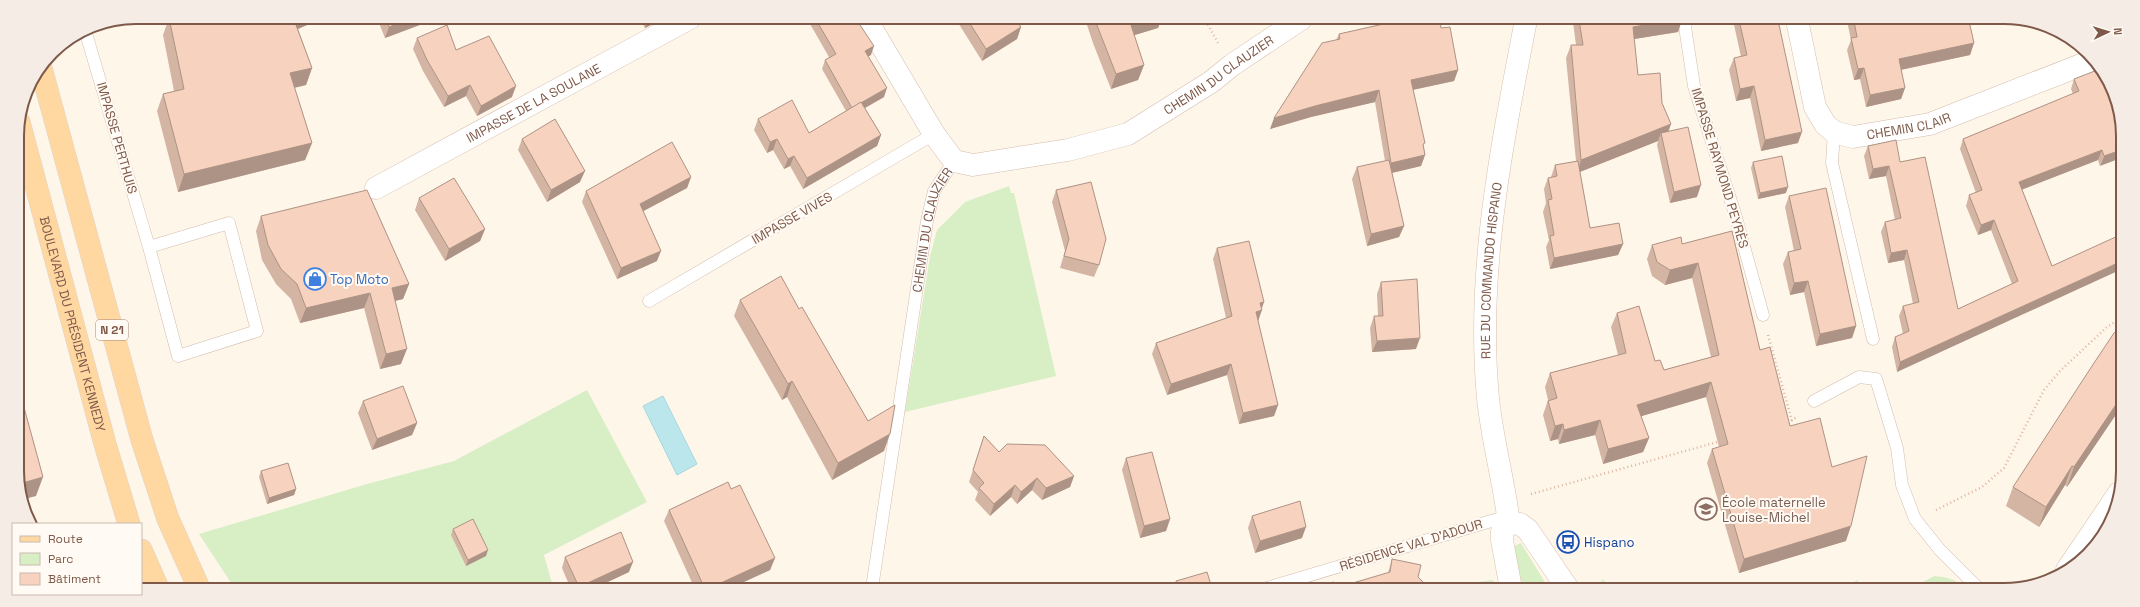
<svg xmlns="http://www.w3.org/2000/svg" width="2140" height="607" font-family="'Space Grotesk',sans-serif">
<rect width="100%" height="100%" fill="#fff6ea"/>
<g fill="#d8efc6">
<path d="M1009 186 1011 193H1014L1056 376 905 412 930 256 937 230 965 202Z"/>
<path d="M587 390 647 502 544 555 553 587 233 586 199 534 367 484 454 461Z"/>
<path d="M1521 543 1549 589H1523L1512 547Z"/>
<path d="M1934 576C1947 577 1956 578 1963 590H1916L1923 582Z"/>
<path d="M1602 579 1615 589H1600Z"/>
<path d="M1493 580 1494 589H1466L1472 583Z"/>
<path d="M1857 580 1864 589H1843Z"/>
</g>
<path fill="#bbe7ec" stroke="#a0d8df" d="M663 396 697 464 677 475 643 406Z"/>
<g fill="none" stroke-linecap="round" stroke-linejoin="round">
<g stroke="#d3bcad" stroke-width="13">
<g id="lane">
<path d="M1684 20 1694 86 1735 214 1763 315"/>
<path d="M85 30 149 247 178 356 257 331 229 223 149 247"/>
<path d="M1834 132 1832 163 1873 339"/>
<path d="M649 301 934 134"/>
<path d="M1814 401 1859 377 1876 379 1897 448 1902 485 1915 519 1940 550 1980 590"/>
<path id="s1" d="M872 588 927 221 934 191 954 161"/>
<path d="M1267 588 1508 516"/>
</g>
</g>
<g stroke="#d3bcad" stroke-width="23">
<g id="street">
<path id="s2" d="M866 19 934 134 954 161 973 165 1068 150 1128 134 1211 82 1232 65 1301 19"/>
<path id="s3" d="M1797 20 1815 107 1825 124 1834 132 1853 137 1930 124 2094 60"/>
<path id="s4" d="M376 188 690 18"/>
<path d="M2067 570 2119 493"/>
</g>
</g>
<g stroke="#d9beac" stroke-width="23">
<g id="secondary">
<path d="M1509 523 1520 524 1528 530 1568 589"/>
<path id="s5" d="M1511 589 1502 540V531L1509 523C1504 481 1492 440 1488 398 1476 271 1502 144 1526 20"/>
</g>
</g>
<g stroke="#ddd4d0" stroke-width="23">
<g id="primary">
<path d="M41 68 142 440 168 519 198 586"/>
<path id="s6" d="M19 122 105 444 129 524"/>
<path d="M141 550 157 586"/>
</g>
</g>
<g stroke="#deb5a0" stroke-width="2.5" stroke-dasharray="1 3" stroke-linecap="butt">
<path d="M1206 21 1218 43"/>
<path d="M1768 335 1792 421"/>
<path d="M1788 423 1798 416"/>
<path d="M1531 494 1721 441"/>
<path d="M1936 510 1982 487 2004 468 2044 390 2060 371 2107 327 2120 319"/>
</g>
<use href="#lane" stroke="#fff" stroke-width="12"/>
<use href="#street" stroke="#fff" stroke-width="22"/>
<use href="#secondary" stroke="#fff" stroke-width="22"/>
<use href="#primary" stroke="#ffd7a1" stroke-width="22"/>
</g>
<g fill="#d4b5a3">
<path d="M169 18 307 25 298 29 312 68 306 85 294 88 312 143 305 160 178 192 157 111 163 94 174 91 163 35Z"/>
<path d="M377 18H427L425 23 385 38Z"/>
<path d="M639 18H664L645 28Z"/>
<path d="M812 18 856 19 871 55 868 56 884 97 865 108 881 135 877 146 803 189 790 166 784 169 773 150 767 153 754 130 758 119 809 133 846 111 822 69 825 60 829 57 810 24Z"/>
<path d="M958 19H1015L1021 27 1017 39 982 61 957 21Z"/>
<path d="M1085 19H1171L1160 23 1158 28 1134 35 1144 65 1138 80 1111 89 1093 43Z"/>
<path d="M1397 20H1440L1441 28 1458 70 1454 81 1413 90 1425 155 1421 166 1392 173 1404 226 1399 237 1367 246 1352 179 1357 167 1385 161 1375 102 1311 117 1270 129 1336 40 1339 34 1396 21Z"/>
<path d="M1574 20H1682L1678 32 1634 39 1638 75 1662 103 1671 124 1668 132 1697 197 1670 203 1657 145 1658 141 1580 172 1590 228 1623 244 1618 255 1550 269 1546 247 1549 240 1543 212 1546 203 1544 189 1548 178 1551 177 1555 165 1576 161 1566 58 1571 45H1576L1573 22Z"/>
<path d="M1733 20H1778L1798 143 1761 151 1750 98 1736 101 1729 70 1734 58 1741 57Z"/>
<path d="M1847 21H1969L1974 43 1970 55 1901 70 1905 88 1901 99 1866 107 1860 79 1854 80 1847 50 1851 40Z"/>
<path d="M417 38 456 50 512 97 477 116 466 96 444 107 423 71 413 49Z"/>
<path d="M2074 79 2121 113 2100 166 2098 160 2022 189 2052 266 1897 372 1892 347 1895 337 1903 334 1899 316 1903 306 1913 304 1904 260 1888 263 1881 232 1885 222 1895 220 1886 176 1869 179 1864 156 1868 146 1900 162 1958 309 2012 284 1991 230 1978 235 1966 206 1969 195 1976 193 1960 149 1963 139 2073 94 2071 89Z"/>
<path d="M522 139 580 182 547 202 518 150Z"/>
<path d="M1753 162 1786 193 1758 199 1751 168Z"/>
<path d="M691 177 687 188 643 211 657 261 617 279 582 202 586 191Z"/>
<path d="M1056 190 1099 265 1094 277 1060 268 1065 251 1052 202Z"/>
<path d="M1789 196 1856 326 1852 338 1816 346 1804 292 1790 295 1783 264 1788 252 1794 251 1785 207Z"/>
<path d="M419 198 485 229 480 241 445 261 415 210Z"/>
<path d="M261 216 409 284 403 299 395 301 401 364 380 369 364 308 300 323 291 299 276 284 262 260 256 231Z"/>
<path d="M1732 231 1760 350 1790 426 1846 541 1739 573 1707 463 1712 449 1719 447 1706 397 1641 416 1649 438 1643 452 1603 464 1595 435 1559 444 1558 439 1550 441 1543 415 1548 400 1545 387 1550 373 1618 355 1611 327 1617 313 1655 361 1664 370 1711 357 1692 278 1665 285 1652 276 1647 259 1652 245 1682 244Z"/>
<path d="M1217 248 1262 308 1258 321 1278 405 1274 416 1239 424 1227 375 1167 395 1152 354 1156 343 1226 318 1213 259Z"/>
<path d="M1381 282 1416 349 1372 352 1370 328 1374 316H1378L1377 294Z"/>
<path d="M740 300 799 309 868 421 884 451 832 480 787 397 782 400 734 316Z"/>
<path d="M363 401 417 423 412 435 372 450 358 413Z"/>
<path d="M2117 413 2067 487 2065 485 2039 527 2006 506 2013 487Z"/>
<path d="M984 436 999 452 1074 476 1070 487 1042 500 1032 490 1017 504 1011 497 990 516 975 500 978 492 969 482Z"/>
<path d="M1126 458 1170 519 1166 531 1140 538 1122 470Z"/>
<path d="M261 471 296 489 294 495 267 504 259 477Z"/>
<path d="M731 489 775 558 770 570 733 587H694L664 521 669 510Z"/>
<path d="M1252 516 1302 538 1255 553 1248 528Z"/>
<path d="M453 529 486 556 466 566 451 535Z"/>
<path d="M565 557 629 572 597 587H570L562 568Z"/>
<path d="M1392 559 1418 577 1336 588 1388 573Z"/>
<path d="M1176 581 1212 588H1174Z"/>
</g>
<g fill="#ad9385">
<path d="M292 17H310L307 25 286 34Z"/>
<path d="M412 18H427L425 23 385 38 389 27Z"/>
<path d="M484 18H517L514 22Z"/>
<path d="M649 18H664L645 28Z"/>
<path d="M1142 19H1171L1160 23 1158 28 1125 38 1130 22Z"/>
<path d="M1673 20H1682L1678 32 1628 40 1633 27Z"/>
<path d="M1021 27 1017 39 982 61 986 49Z"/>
<path d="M1974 43 1970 55 1895 71 1899 59Z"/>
<path d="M874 46 871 55 861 60 865 51Z"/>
<path d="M1144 65 1138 80 1111 89 1116 74Z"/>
<path d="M312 68 306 85 284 90 290 73Z"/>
<path d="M1864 68 1860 79 1854 80 1858 69Z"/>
<path d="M1458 70 1454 81 1407 91 1411 80Z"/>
<path d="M470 85 466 96 444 107 448 96Z"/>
<path d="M516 86 512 97 477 116 481 106Z"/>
<path d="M1754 86 1750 98 1736 101 1740 89Z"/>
<path d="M887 88 884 97 849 117 852 108Z"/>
<path d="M1905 88 1901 99 1866 107 1870 95Z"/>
<path d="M1379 90 1375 102 1311 117 1270 129 1274 118 1315 106Z"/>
<path d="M1671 124 1666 138 1661 133 1658 141 1577 173 1581 160Z"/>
<path d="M1802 132 1798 143 1761 151 1765 140Z"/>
<path d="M881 135 877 146 803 189 807 178Z"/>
<path d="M777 139 773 150 767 153 770 142Z"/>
<path d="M312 143 305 160 178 192 184 174Z"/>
<path d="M2102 150 2098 160 2016 192 2019 182Z"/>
<path d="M2121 150V158L2100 166 2104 156Z"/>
<path d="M1425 155 1421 166 1387 174 1391 163Z"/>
<path d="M794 156 790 166 784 169 788 159Z"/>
<path d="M1889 166 1886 176 1869 179 1873 169Z"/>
<path d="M585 171 580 182 547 202 551 190Z"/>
<path d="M691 177 687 188 636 215 640 204Z"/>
<path d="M1701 185 1697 197 1670 203 1674 192Z"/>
<path d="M1788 187 1786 193 1758 199 1760 193Z"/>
<path d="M1994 220 1991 230 1978 235 1981 225Z"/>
<path d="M1404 226 1399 237 1367 246 1371 234Z"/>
<path d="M485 229 480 241 445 261 449 249Z"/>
<path d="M1623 244 1618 255 1550 269 1554 258Z"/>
<path d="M1907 250 1904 260 1888 263 1891 253Z"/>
<path d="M661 251 657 261 617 279 621 268Z"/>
<path d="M2120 262V270L1897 372 1900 362Z"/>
<path d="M1698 263 1692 278 1665 285 1670 270Z"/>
<path d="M1808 281 1804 292 1790 295 1794 283Z"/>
<path d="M409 284 403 299 386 303 392 288Z"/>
<path d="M370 293 364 308 300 323 306 308Z"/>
<path d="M1264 302 1261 311 1262 310 1258 321 1256 312 1260 303Z"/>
<path d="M1856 326 1852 338 1816 346 1820 334Z"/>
<path d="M1420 338 1416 349 1372 352 1377 341Z"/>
<path d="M407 349 401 364 380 369 386 354Z"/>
<path d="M1231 364 1227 375 1167 395 1171 384Z"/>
<path d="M792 381 787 397 782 400 788 384Z"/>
<path d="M1711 382 1706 397 1632 419 1637 405Z"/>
<path d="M2119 400V407L2117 413 2067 487 2074 467Z"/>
<path d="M1278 405 1274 416 1239 424 1243 413Z"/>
<path d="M1600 420 1595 435 1559 444 1564 430Z"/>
<path d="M417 423 412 435 372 450 377 439Z"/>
<path d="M1563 424 1558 439 1550 441 1555 426Z"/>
<path d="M890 434 884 451 832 480 838 463Z"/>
<path d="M1649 438 1643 452 1603 464 1608 449Z"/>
<path d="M2072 466 2065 485 2039 527 2046 507Z"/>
<path d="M1074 476 1070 487 1042 500 1046 488Z"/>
<path d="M43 477 36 496 21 500 19 494V484Z"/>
<path d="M1037 478 1032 490 1017 504 1021 492Z"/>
<path d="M1015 485 1011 497 990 516 994 504Z"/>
<path d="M296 489 294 495 267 504 269 498Z"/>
<path d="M1170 519 1166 531 1140 538 1144 526Z"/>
<path d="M1851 526 1846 541 1739 573 1744 559Z"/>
<path d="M1306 527 1302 538 1255 553 1260 541Z"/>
<path d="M488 550 486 556 466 566 468 560Z"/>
<path d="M775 558 770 570 733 587H712Z"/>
<path d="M633 562 629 572 597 587H579Z"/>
</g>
<g fill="#f7d2be" stroke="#ad9385">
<path d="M172 17H293L312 68 290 73 312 143 184 174 163 94 184 89 169 18Z"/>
<path d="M385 18H412L389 27Z"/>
<path d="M815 18 856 19 874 46 865 51 887 88 852 108 825 60 836 54Z"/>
<path d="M967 19H1015L1021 27 986 49Z"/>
<path d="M1095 19H1142L1130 22 1144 65 1116 74 1098 28Z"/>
<path d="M1401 20H1440L1441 28 1450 27 1458 70 1411 80 1425 143 1423 144 1425 155 1391 163 1379 90 1315 106 1274 118 1322 43 1340 39 1339 34Z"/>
<path d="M1579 20H1673L1633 27 1638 75 1660 73 1662 103 1671 124 1581 160 1571 45H1583Z"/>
<path d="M1739 20H1778L1802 132 1765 140 1754 86 1740 89 1734 58 1747 55Z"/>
<path d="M1854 21H1969L1974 43 1899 59 1905 88 1870 95 1864 68 1858 69 1851 38 1857 37Z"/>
<path d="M447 25 456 50 489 36 516 86 481 106 470 85 448 96 427 60 417 38Z"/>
<path d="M2100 69 2111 83 2121 113V150L2104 156 2102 150 2019 182 2052 266 2120 235V262L1900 362 1895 337 1909 331 1903 306 1919 302 1907 250 1891 253 1885 222 1901 218 1889 166 1873 169 1868 146 1896 140 1900 162 1925 157 1958 309 2018 281 1994 220 1981 225 1969 195 1982 190 1963 139 2079 91 2074 79Z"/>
<path d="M792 100 809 133 861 102 881 135 807 178 794 156 788 159 777 139 770 142 758 119Z"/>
<path d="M555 119 585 171 551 190 522 139Z"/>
<path d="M1688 127 1701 185 1674 192 1661 133Z"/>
<path d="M672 142 691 177 640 204 661 251 621 268 586 191Z"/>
<path d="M1782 156 1788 187 1760 193 1753 162Z"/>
<path d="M1389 160 1404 226 1371 234 1357 167Z"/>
<path d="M1578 161 1590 228 1619 223 1623 244 1554 258 1550 236 1554 235 1548 200 1552 199 1548 178 1557 176 1555 165Z"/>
<path d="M454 178 485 229 449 249 419 198Z"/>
<path d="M1091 182 1106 239 1099 265 1064 256 1069 239 1056 190Z"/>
<path d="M1826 188 1856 326 1820 334 1808 281 1794 283 1788 252 1801 249 1789 196Z"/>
<path d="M367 190 409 284 392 288 407 349 386 354 370 293 306 308 297 284 281 269 268 245 261 216Z"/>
<path d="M1732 231 1760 350 1770 347 1790 426 1820 418 1832 467 1867 456 1851 526 1744 559 1712 449 1728 444 1711 382 1637 405 1649 438 1608 449 1600 420 1564 430 1563 424 1555 426 1548 401 1557 398 1550 373 1626 353 1617 313 1639 306 1655 361 1660 360 1664 370 1719 355 1698 263 1670 270 1657 262 1652 245 1681 237 1682 244Z"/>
<path d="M1249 241 1264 302 1260 303 1262 310 1256 312 1278 405 1243 413 1231 364 1171 384 1156 343 1232 316 1217 248Z"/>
<path d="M781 276 799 309 802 307 868 421 895 405 890 434 838 463 792 381 788 384 740 300Z"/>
<path d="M1417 279 1420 338 1377 341 1374 316H1383L1381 282Z"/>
<path d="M2120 327 2119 400 2074 467 2072 466 2046 507 2013 487 2094 363 2114 333Z"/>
<path d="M403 386 417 423 377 439 363 401Z"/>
<path d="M19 389 43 477 19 484Z"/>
<path d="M984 436 999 452 1007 444 1045 445 1074 476 1046 488 1037 478 1021 492 1015 485 994 504 979 488 984 483 973 470Z"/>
<path d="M1152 452 1170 519 1144 526 1126 458Z"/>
<path d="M288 463 296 489 269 498 261 471Z"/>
<path d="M728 482 731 489 740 485 775 558 712 587H704L669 510Z"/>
<path d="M1300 501 1306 527 1260 541 1252 516Z"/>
<path d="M473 519 488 550 468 560 453 529Z"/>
<path d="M621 532 633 562 579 587 565 557Z"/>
<path d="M1392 559 1421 565 1418 577 1430 589 1311 588 1334 582 1336 588 1390 572Z"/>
<path d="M1207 572 1212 588H1178L1176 581Z"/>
</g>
<defs>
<g id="shop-ring" transform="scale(1.15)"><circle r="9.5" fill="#fffaf3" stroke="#3f7fe0" stroke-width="1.5"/><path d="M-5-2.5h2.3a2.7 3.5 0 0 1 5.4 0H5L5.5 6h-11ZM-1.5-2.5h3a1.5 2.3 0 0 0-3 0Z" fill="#3f7fe0"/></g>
<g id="school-ring" transform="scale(1.15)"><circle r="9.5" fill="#fffaf3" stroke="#8d6e63" stroke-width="1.5"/><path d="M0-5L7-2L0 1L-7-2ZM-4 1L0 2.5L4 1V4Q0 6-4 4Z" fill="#8d6e63"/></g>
<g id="bus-ring" transform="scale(1.15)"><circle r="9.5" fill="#fffaf3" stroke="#1a4fb4" stroke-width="1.5"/><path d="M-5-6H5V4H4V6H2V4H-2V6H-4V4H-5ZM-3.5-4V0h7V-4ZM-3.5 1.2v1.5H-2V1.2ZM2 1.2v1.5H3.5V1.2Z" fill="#1a4fb4"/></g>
</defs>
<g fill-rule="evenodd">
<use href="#shop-ring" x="315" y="279"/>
<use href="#school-ring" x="1706" y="509"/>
<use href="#bus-ring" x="1568" y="542"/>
</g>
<g text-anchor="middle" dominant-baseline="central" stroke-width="4" stroke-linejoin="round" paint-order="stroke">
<rect fill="#fffaf3" stroke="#a5897c" stroke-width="1" x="96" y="320" width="32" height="20" rx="3"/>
<g font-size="12" font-weight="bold" fill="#7e5949">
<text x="112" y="330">N 21</text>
</g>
<g font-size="13" fill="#7e5949" stroke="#fffaf3">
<text stroke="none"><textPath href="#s2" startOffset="453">CHEMIN DU CLAUZIER</textPath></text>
<text stroke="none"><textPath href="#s4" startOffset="179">IMPASSE DE LA SOULANE</textPath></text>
<text stroke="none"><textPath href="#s3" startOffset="197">CHEMIN CLAIR</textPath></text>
<text transform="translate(117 138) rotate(74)">IMPASSE PERTHUIS</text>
<text transform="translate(1720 168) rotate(73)">IMPASSE RAYMOND PEYRÈS</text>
<text transform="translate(792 218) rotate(-30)">IMPASSE VIVES</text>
<text stroke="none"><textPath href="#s1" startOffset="364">CHEMIN DU CLAUZIER</textPath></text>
<text stroke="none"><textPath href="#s5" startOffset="324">RUE DU COMMANDO HISPANO</textPath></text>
<text stroke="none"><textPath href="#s6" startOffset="209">BOULEVARD DU PRÉSIDENT KENNEDY</textPath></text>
<text transform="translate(1411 545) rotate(-17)">RÉSIDENCE VAL D'ADOUR</text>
</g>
<g font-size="13" fill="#366cbe" stroke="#fffaf3" text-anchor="start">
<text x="330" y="279">Top Moto</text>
</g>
<g font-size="13" fill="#785e54" stroke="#fffaf3" text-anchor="start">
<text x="1722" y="502">École maternelle<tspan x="1722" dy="15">Louise-Michel</tspan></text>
</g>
<g font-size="13" fill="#164399" stroke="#fffaf3" text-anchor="start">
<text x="1584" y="542">Hispano</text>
</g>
</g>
<path d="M0 0H2140V607H0ZM136 24H2004A112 112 0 0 1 2116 136V471A112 112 0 0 1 2004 583H136A112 112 0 0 1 24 471V136A112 112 0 0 1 136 24Z" fill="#f5ede5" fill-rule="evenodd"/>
<path fill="none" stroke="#7e5949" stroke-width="2" d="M136 24H2004A112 112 0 0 1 2116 136V471A112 112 0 0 1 2004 583H136A112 112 0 0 1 24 471V136A112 112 0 0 1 136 24Z"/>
<rect x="12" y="523" width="130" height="72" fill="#fffaf3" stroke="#cbbaaf"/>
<rect x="20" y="536" width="20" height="6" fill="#ffd7a1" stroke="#cbbaaf"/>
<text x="48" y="543" font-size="12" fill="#7e5949">Route</text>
<rect x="20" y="553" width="20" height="12" fill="#d8efc6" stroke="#cbbaaf"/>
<text x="48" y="563" font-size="12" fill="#7e5949">Parc</text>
<rect x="20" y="573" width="20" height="12" fill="#f7d2be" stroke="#cbbaaf"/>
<text x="48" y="583" font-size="12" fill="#7e5949">Bâtiment</text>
<g transform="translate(2108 32) rotate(86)" stroke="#fffaf3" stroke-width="3" paint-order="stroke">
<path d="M0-3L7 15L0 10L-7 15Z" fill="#7e5949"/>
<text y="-6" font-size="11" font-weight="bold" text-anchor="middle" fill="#7e5949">N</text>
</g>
</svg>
